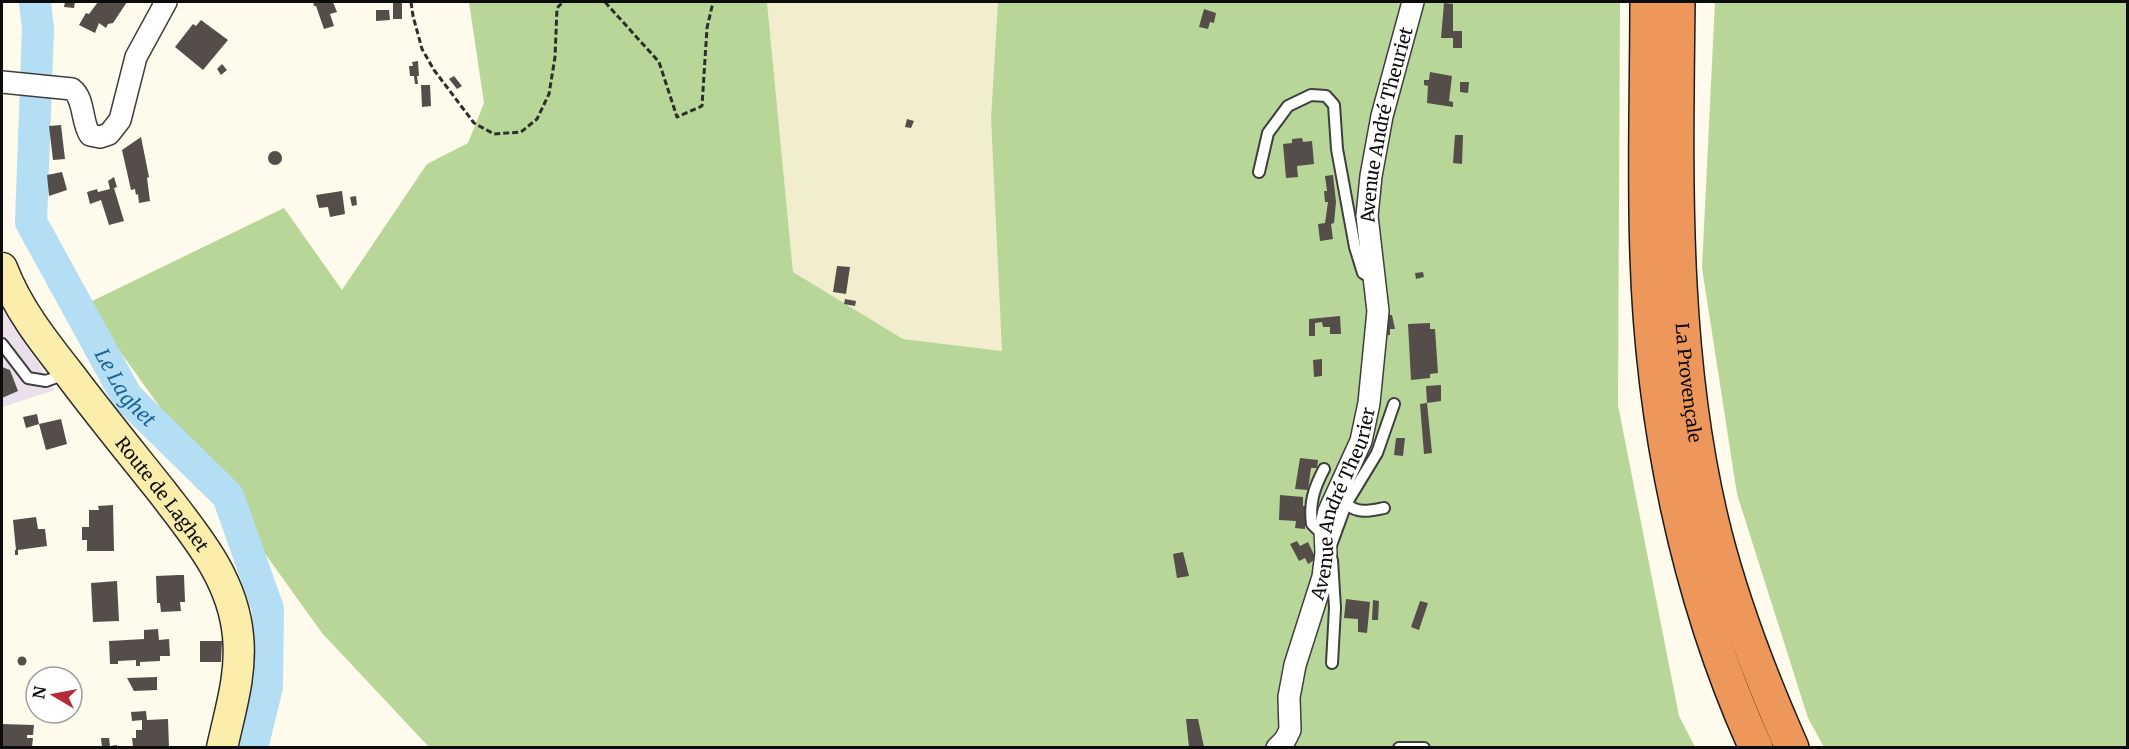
<svg xmlns="http://www.w3.org/2000/svg" width="2129" height="749" font-family="Merriweather,serif">
<rect width="100%" height="100%" fill="#fefaec"/>
<path fill="#e9e0eb" d="M2 306 55 390 2 407Z"/>
<path fill="#f2eecd" d="M767 2H998L991 118 1003 351 903 339 793 272Z"/>
<g fill="#b7d698">
<path d="M469 2H767L793 272 903 339 1002 351 991 118 998 2H1620L1618 405 1679 716 1695 747H429L322 633 86 304 284 208 342 290 427 164 468 143 484 103Z"/>
<path d="M1715 2H2127V747H1824L1808 718 1737 494 1702 268Z"/>
</g>
<g fill="none" stroke-linecap="round" stroke-linejoin="round">
<path stroke="#b3def3" stroke-width="32" id="s1" d="M35 2 38 29 31 222 127 397 228 496 268 609 267 687 252 748"/>
</g>
<g fill="#544d49">
<path d="M65 2H75L74 8 64 7Z"/>
<path d="M98 2H127L113 23 108 24 106 28 99 23 95 33 79 25 86 13 89 14Z"/>
<path d="M313 2H333L337 12 330 14 334 26 324 29 316 6H314Z"/>
<rect x="393" y="2" width="9" height="17"/>
<path d="M1444 3 1453 4V31H1462V48H1453V38H1441Z"/>
<path d="M1204 9 1216 13 1214 23 1210 22 1208 29 1199 27Z"/>
<path d="M376 10H389L390 20 376 21Z"/>
<path d="M201 20 228 40 203 70 175 47 193 24 196 26Z"/>
<path d="M418 61 419 76H417L418 84H415L414 76H410L409 66H413L412 62Z"/>
<path d="M222 64 227 70 221 75 217 69Z"/>
<path d="M1430 72 1452 76 1449 101 1453 102V107L1427 103 1428 86 1424 85V80H1429Z"/>
<path d="M454 76 462 86 457 89 449 79Z"/>
<path d="M1460 82H1469L1468 93 1460 92Z"/>
<path d="M421 85H430L431 106 422 107Z"/>
<path d="M907 119 914 121 911 128 905 127Z"/>
<path d="M61 125 65 159 53 160 49 126Z"/>
<path d="M1455 135H1463L1462 164 1453 163Z"/>
<path d="M141 137 149 177 147 178 150 201 139 203 138 194 136 195 135 189 131 190 122 150Z"/>
<path d="M1302 138 1303 142 1312 141 1314 164 1297 166 1298 177 1286 178 1283 144 1292 143V139Z"/>
<circle cx="275" cy="158" r="7"/>
<path d="M62 172 67 190 49 196 47 175Z"/>
<path d="M1333 175 1336 202 1334 223 1331 224 1333 239 1320 241 1318 224 1325 223 1328 202H1325L1324 191H1327L1325 176Z"/>
<path d="M114 177 117 187 114 188 124 221 109 225 101 200 90 204 87 192 97 189 98 192 110 189 108 181Z"/>
<path d="M342 191 345 214 330 217 328 207 319 208 316 195Z"/>
<path d="M356 196 357 205 352 206 350 197Z"/>
<path d="M837 266 850 267 846 294 833 292Z"/>
<path d="M1423 272 1424 277 1416 279 1415 273Z"/>
<path d="M845 299 856 301 855 306 844 304Z"/>
<path d="M1385 315H1392L1395 329H1390V335H1384Z"/>
<path d="M1340 316 1341 334H1330V327H1323L1322 322 1315 323V336H1309V319Z"/>
<path d="M1430 323V329H1435L1438 373 1430 374V378L1411 380 1408 324Z"/>
<path d="M1322 359V376L1314 377 1313 360Z"/>
<path d="M2 367 10 370 18 391 2 398Z"/>
<path d="M1441 385V401L1427 403 1426 386Z"/>
<path d="M1427 403 1432 453 1424 454 1420 404Z"/>
<path d="M37 414 39 424 26 428 23 417Z"/>
<path d="M61 419 67 444 46 450 39 424Z"/>
<path d="M1396 438H1405L1403 456 1394 455Z"/>
<path d="M1300 458 1318 460 1317 468H1311L1308 490 1295 489Z"/>
<path d="M1280 495 1303 497V506H1306L1305 529 1295 528 1296 521 1279 520Z"/>
<path d="M113 505 114 551H87V540H82V527H89V510H99L98 506Z"/>
<path d="M36 517 38 529H45L47 546 18 550V555H15V550H16L13 520Z"/>
<path d="M1297 541 1300 546 1308 542 1316 559 1308 564 1305 558 1299 561 1290 544Z"/>
<path d="M1183 552 1189 576 1177 578 1173 554Z"/>
<path d="M179 575H184L185 602H180L181 611 161 612 160 603H157L156 576Z"/>
<path d="M117 581 119 621 93 622 91 583Z"/>
<path d="M1346 599 1370 602 1367 633 1358 632V619L1344 618Z"/>
<path d="M1373 600 1379 601 1378 620H1372Z"/>
<path d="M1420 601 1428 603 1419 630 1411 627Z"/>
<path d="M158 629 159 640 169 639 170 656H160V661L140 662V666H136V660L118 661V664H110L109 641 144 639V630Z"/>
<path d="M200 641H222L221 662H200Z"/>
<circle cx="22" cy="661" r="4.5"/>
<path d="M157 677V690L134 691 127 678Z"/>
<path d="M146 711 147 720 168 719 169 747H133L132 738H136V730H142V720L132 721 131 712Z"/>
<path d="M1186 719H1198L1204 747H1189Z"/>
<path d="M2 724 34 725 33 735H27V738H33L32 747H2Z"/>
<path d="M101 738H109L110 746 117 745V747H102Z"/>
</g>
<g fill="none" stroke-linecap="round" stroke-linejoin="round">
<g stroke="#3f3f3f" stroke-width="14">
<g id="lane">
<path d="M1259 172 1268 133 1288 106 1311 95 1326 96 1334 105 1337 149 1355 247 1363 273 1375 280"/>
<path d="M2 344 28 378 46 381 65 374"/>
<path d="M1324 469C1314 488 1309 503 1312 524L1317 529 1325 530"/>
<path d="M1346 504C1359 514 1369 511 1384 508"/>
<path d="M1330 548 1346 504 1377 453 1394 404"/>
<path d="M1332 663 1335 608 1332 560"/>
<path d="M1399 748H1424"/>
</g>
</g>
<g stroke="#3f3f3f" stroke-width="24">
<g id="street">
<path d="M2 82 72 89C85 99 81 122 90 135L100 137 109 134 120 120 136 57 166 2"/>
<path id="s2" d="M1277 748 1285 740 1290 730 1289 697 1295 665 1323 577 1326 553 1325 530 1329 511 1361 441 1369 403 1378 311 1367 216 1371 176 1382 116 1413 2"/>
</g>
</g>
<g stroke="#2e2e2e" stroke-width="33">
<g id="secondary">
<path id="s3" d="M2 268C17 308 44 342 70 375 100 415 132 454 163 493 196 536 233 579 238 636 242 674 230 711 222 748"/>
</g>
</g>
<g stroke="#1d1d1d" stroke-width="36">
<g id="highway">
<path d="M1647 2C1647 86 1644 171 1647 255 1652 422 1687 596 1756 748"/>
<path id="s4" d="M1678 2C1676 179 1671 361 1715 534 1734 608 1761 678 1792 748"/>
</g>
</g>
<g stroke="#2e2e2e" stroke-width="3" stroke-dasharray="6 3" stroke-linecap="butt">
<path d="M411 2 413 16 422 49 434 70 474 123 494 134 521 132 537 119 549 94 555 57 557 8 563 2"/>
<path d="M605 2 659 62 677 117 702 106 707 28 713 2"/>
</g>
<use href="#lane" stroke="#fff" stroke-width="10"/>
<use href="#street" stroke="#fff" stroke-width="21"/>
<use href="#secondary" stroke="#fbeeaa" stroke-width="30"/>
<use href="#highway" stroke="#ed975a" stroke-width="33"/>
</g>
<g text-anchor="middle" dominant-baseline="central" stroke-width="6" stroke-linejoin="round" paint-order="stroke">
<g font-size="18" fill="#0c0c0c" stroke="#fff">
<text stroke="none"><textPath href="#s2" startOffset="644">Avenue André Theuriet</textPath></text>
<text stroke="none"><textPath href="#s4" startOffset="381">La Provençale</textPath></text>
<text stroke="none"><textPath href="#s3" startOffset="278">Route de Laghet</textPath></text>
<text stroke="none"><textPath href="#s2" startOffset="258">Avenue André Theurier</textPath></text>
</g>
<g font-size="20" font-style="italic" fill="#1c6797" stroke="#fff">
<text stroke="none"><textPath href="#s1" startOffset="411">Le Laghet</textPath></text>
</g>
</g>
<rect width="2129" height="749" fill="none" stroke="#0c0c0c" stroke-width="6"/>
<g transform="translate(54 695) rotate(280)"><circle r="28" fill="#ffffff" stroke="#9e9e9e" stroke-width="1.5"/>
<path d="M0-4.5L10 22L0 15L-10 22Z" fill="#b52b38"/>
<text y="-9" font-size="16" font-weight="bold" text-anchor="middle" fill="#0c0c0c">N</text>
</g>
</svg>
